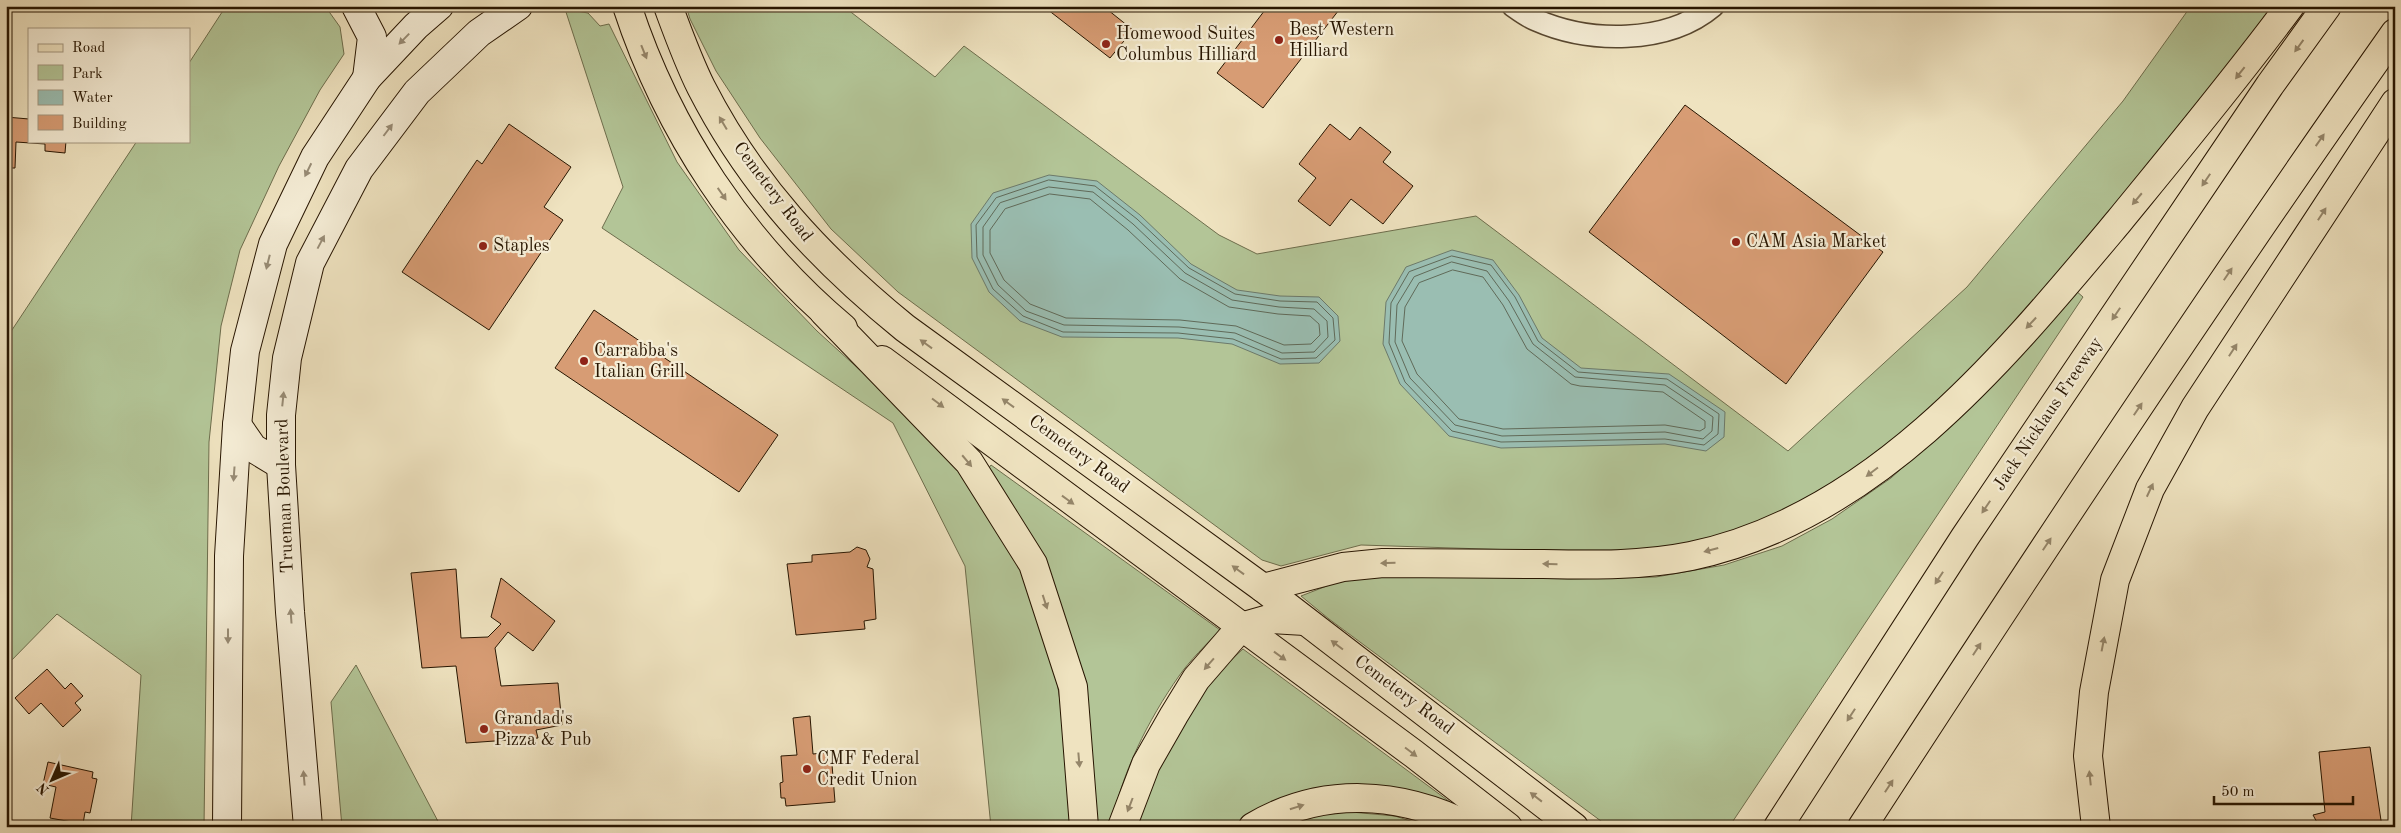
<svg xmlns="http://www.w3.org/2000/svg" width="2401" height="833" font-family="'Old Standard TT',serif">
<rect width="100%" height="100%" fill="#efe3c0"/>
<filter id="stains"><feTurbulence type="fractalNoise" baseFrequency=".004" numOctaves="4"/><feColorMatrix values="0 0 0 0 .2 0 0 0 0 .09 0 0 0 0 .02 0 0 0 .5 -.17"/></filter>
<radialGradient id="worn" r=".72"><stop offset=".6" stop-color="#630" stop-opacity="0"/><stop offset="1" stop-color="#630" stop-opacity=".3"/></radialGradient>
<g fill="#b3c597" stroke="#6d6d4c">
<path d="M226 6H325L340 27 344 54 320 90 279 166 240 250 221 326 209 442 204 827H131L141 675 57 614 6 666V339L137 141H189V63Z"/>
<path d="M686 6H843L935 77 964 46 1219 235 1257 254 1476 216 1788 451 1967 287 2123 101 2191 6H2272L2204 98 2036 300 1966 377 1898 441 1839 481 1771 520 1696 543 1634 550H1515L1361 545 1281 566 1262 560 898 292 831 229 760 138 716 71 690 19Z"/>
<path d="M565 9 588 13 600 26 609 24 677 162 739 250 817 331 941 444 988 507 1030 587 1054 663 1067 745 1073 827H991L965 566 893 423 602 228 623 187Z"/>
<path d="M2075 290 2083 297 1729 827H1609L1329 619 1301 596 1342 580 1385 575 1571 579 1656 577 1724 565 1782 546 1832 519 1891 478 1974 403Z"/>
<path d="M991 465 1220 630C1206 645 1190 660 1179 676 1148 720 1121 774 1111 827H1090L1076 677 988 469Z"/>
<path d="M1243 649 1450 802 1448 809 1256 813 1238 827H1131L1146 779 1206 683Z"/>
<path d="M356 665 441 827H342L331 702Z"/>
<path d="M1339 811 1395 816 1429 827H1282L1295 821Z"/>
</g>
<g fill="#9abeb2" stroke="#6c7a6b">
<path d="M1049 175 1097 181 1140 215 1191 264 1237 290 1280 296 1319 297 1338 316 1340 341 1319 363 1280 364 1232 344 1178 338 1062 337 1020 321 989 292 972 258 971 224 993 193Z"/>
<path d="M1452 250 1493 260 1519 295 1542 338 1581 368 1669 374 1725 412 1724 437 1706 451 1665 444 1501 448 1449 436 1400 384 1383 344 1386 302 1406 267Z"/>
</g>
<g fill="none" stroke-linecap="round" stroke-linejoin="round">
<g stroke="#606a59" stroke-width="1">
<path d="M1049 180 1095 186 1137 219 1189 268 1235 294 1280 301 1317 302 1333 318 1335 340 1316 358 1281 359 1233 339 1178 333 1063 332 1023 316 993 289 977 257 976 225 996 198Z"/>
<path d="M1049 187 1093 192 1133 224 1185 273 1232 300 1279 307 1314 309 1327 321 1328 337 1314 352 1282 353 1235 333 1179 327 1064 325 1026 311 998 285 983 255V227L1000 203Z"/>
<path d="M1050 194 1090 199 1128 230 1180 279 1229 307 1278 314 1310 316 1319 324 1320 335 1311 344 1284 345 1236 326 1180 320 1066 318 1030 304 1004 280 990 253V230L1005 209Z"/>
<path d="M1452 256 1491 265 1515 297 1538 341 1578 372 1667 379 1719 414 1718 434 1704 445 1665 439 1501 442 1452 431 1405 382 1389 343 1391 303 1409 272Z"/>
<path d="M1452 262 1487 271 1509 301 1533 344 1575 377 1665 385 1713 417 1712 431 1703 439 1665 432 1502 436 1455 425 1410 378 1395 342 1397 305 1414 277Z"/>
<path d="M1453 270 1483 277 1503 305 1527 349 1571 384 1580 386 1663 392 1705 421V428L1700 431 1665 425 1503 429 1459 419 1417 374 1402 341 1405 307 1419 283Z"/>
</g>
</g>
<g fill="#d79c74" stroke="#271500">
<path d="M1043 6H1103L1133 30 1110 58Z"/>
<path d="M1268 6H1342L1263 108 1217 73Z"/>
<path d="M1685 105 1883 252 1786 384 1589 232Z"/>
<path d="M6 117 29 119V141H66L65 153 45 151V144L16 142 15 168H6Z"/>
<path d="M509 124 571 167 544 207 563 220 489 330 402 272 477 160 482 164Z"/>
<path d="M1330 124 1350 140 1360 127 1391 152 1383 162 1413 186 1383 224 1351 199 1330 226 1298 201 1316 178 1299 164Z"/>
<path d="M594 310 778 435 739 492 555 368Z"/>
<path d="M857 547 866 550 870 559 867 567 873 569 876 619 864 621 865 629 796 635 787 564 812 562V555L850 552Z"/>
<path d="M456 569 461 638 488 637 501 624 491 617 501 578 555 621 533 651 508 632 495 648 501 686 558 683 562 725 536 730 538 738 466 743 456 666 422 668 411 573Z"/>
<path d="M47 669 65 689 71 683 83 696 75 703 81 710 63 727 41 703 29 714 15 698Z"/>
<path d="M810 716 813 754 831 752 835 802 786 806 785 798H781L780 783 783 782 781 756 797 755 793 718Z"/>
<path d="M2370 747 2382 827H2317L2319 826 2313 815 2325 812 2319 752Z"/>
<path d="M48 762 93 772 92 778 97 779 90 813 85 812 83 824 50 818 56 787 43 784Z"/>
</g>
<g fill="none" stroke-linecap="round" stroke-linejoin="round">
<g stroke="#594830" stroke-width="24">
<path id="minor" d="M1513 6C1520 11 1528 17 1536 20 1588 43 1667 45 1713 6"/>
</g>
<g stroke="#271500" stroke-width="30">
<g id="secondary">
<path d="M356 6 372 37 367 78"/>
<path d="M237 425 253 448 281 465"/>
<path d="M227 827 229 556 237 425 245 351 273 244 315 157 367 78 416 26 439 6"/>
<path d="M308 827 290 612 281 465V415L287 358 310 263 359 169 417 92 479 33 518 6"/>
</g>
</g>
<g stroke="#271500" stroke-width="30">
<g id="primary">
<path d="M627 6C668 131 742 243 843 328"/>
<path d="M668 6C678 33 688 61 701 87 751 185 820 259 905 328L1263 588 1574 827"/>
<path d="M882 360 1414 754 1508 827"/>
</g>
</g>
<g stroke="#271500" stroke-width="30">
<g id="motorway">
<path d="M824 312 969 462 1033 564 1073 687 1084 827"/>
<path d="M1263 588 1343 567 1383 563C1436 563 1490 564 1543 564 1593 565 1642 566 1691 556 1874 518 2005 357 2119 221 2177 150 2235 80 2290 6"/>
<path d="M1122 827 1146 764 1174 715 1196 679 1241 627 1269 619 1305 621"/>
<path d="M1253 827C1322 786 1400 791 1471 827"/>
<path d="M1778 827 1965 537 2270 85 2327 6"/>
<path d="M1862 827C2036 559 2211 294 2395 33"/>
<path d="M2096 827 2088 756 2094 692 2115 580 2150 489 2195 408 2395 103"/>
</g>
</g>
<use href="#minor" stroke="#f5edd6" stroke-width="21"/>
<use href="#secondary" stroke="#f5edd6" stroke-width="28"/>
<use href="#primary" stroke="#efe3c0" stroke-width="28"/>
<use href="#motorway" stroke="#efe3c0" stroke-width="28"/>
</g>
<defs><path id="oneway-solid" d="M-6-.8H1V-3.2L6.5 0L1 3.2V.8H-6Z" transform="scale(1.25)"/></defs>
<g fill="#988c76">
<use href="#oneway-solid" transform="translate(404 39) rotate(134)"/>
<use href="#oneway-solid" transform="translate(388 130) rotate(-53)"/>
<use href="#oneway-solid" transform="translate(308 170) rotate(116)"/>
<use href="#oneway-solid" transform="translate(321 242) rotate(-62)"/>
<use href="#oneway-solid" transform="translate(268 262) rotate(104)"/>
<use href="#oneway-solid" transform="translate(283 399) rotate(-84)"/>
<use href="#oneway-solid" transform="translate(234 474) rotate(94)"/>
<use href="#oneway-solid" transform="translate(291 616) rotate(-94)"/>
<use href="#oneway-solid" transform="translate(228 636) rotate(90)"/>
<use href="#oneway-solid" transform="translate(304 778) rotate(-95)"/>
</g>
<g fill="#95866a">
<use href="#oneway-solid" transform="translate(2299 46) rotate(126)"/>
<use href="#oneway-solid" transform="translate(644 52) rotate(68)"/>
<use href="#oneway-solid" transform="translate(2240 73) rotate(128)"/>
<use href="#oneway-solid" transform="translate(723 123) rotate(-121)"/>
<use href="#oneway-solid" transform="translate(2320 140) rotate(-55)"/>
<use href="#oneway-solid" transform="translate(2206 180) rotate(124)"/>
<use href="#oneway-solid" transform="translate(722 194) rotate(55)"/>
<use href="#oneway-solid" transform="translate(2137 199) rotate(130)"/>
<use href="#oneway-solid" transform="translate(2322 214) rotate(-57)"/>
<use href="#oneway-solid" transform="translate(2228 274) rotate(-56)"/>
<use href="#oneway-solid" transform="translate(2116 314) rotate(124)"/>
<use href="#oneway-solid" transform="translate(2031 323) rotate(133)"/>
<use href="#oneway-solid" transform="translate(926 344) rotate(-144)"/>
<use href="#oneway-solid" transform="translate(2233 350) rotate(-57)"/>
<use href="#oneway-solid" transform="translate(938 403) rotate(37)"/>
<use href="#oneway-solid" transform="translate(1008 403) rotate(-144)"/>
<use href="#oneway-solid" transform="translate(2138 409) rotate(-56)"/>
<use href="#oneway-solid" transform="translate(967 461) rotate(50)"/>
<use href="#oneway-solid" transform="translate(1872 472) rotate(143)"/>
<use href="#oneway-solid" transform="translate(2150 490) rotate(-65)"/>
<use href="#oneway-solid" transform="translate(1068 500) rotate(36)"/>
<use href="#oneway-solid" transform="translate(1986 507) rotate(124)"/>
<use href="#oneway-solid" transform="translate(2047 544) rotate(-56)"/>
<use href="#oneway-solid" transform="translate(1711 550) rotate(165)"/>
<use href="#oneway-solid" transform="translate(1388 563) rotate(179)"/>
<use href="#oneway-solid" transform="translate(1550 564) rotate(-179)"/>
<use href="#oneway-solid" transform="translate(1238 570) rotate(-144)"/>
<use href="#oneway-solid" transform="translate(1939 578) rotate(123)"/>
<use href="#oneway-solid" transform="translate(1045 602) rotate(72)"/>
<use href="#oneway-solid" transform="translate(2103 644) rotate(-79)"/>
<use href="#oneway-solid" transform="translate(1337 645) rotate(-143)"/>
<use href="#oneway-solid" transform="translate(1977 649) rotate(-57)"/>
<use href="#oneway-solid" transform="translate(1280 656) rotate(36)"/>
<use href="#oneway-solid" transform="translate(1209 664) rotate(131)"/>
<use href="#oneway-solid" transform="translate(1851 715) rotate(123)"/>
<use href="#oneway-solid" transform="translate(1411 752) rotate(37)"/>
<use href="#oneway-solid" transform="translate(1079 760) rotate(85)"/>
<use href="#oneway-solid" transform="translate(2090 778) rotate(-96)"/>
<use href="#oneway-solid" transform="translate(1889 786) rotate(-57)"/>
<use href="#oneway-solid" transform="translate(1536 797) rotate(-142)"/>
<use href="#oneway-solid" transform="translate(1130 805) rotate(111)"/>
<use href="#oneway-solid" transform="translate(1297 807) rotate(-18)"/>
</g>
<g fill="#8f2418" stroke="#f5edd6" stroke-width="2">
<circle cx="1279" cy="40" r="5"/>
<circle cx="1106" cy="44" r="5"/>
<circle cx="1736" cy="242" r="5"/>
<circle cx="483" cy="246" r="5"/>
<circle cx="584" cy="361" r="5"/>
<circle cx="484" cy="729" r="5"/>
<circle cx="807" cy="769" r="5"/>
</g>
<g text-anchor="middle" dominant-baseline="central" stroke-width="4.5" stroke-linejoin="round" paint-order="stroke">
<g font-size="18" fill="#271500" stroke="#f5edd6" text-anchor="start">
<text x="1289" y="30">Best Western<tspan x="1289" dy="21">Hilliard</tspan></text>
<text x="1116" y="34">Homewood Suites<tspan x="1116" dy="21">Columbus Hilliard</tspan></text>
<text x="1746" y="242">CAM Asia Market</text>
<text x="493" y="246">Staples</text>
<text x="594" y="351">Carrabba's<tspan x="594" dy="21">Italian Grill</tspan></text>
<text x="494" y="719">Grandad's<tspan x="494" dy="21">Pizza &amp; Pub</tspan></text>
<text x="817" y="759">CMF Federal<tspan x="817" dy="21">Credit Union</tspan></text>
</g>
<g font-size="18" fill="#271500" stroke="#f5edd6">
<text transform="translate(773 192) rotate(53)">Cemetery Road</text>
<text transform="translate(2048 414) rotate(-56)">Jack Nicklaus Freeway</text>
<text transform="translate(1079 454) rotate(36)">Cemetery Road</text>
<text transform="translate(285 496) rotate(-92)">Trueman Boulevard</text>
<text transform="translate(1404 695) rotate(37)">Cemetery Road</text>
</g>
</g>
<rect width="2401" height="833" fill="none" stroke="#efe3c0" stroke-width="25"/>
<rect x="8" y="8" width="2386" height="818" fill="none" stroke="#271500" stroke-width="2.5"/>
<rect x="12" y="12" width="2376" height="808" fill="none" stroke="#271500"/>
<rect x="28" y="28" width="162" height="115" fill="#f5edd6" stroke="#a39780"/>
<rect x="38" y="44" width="25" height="8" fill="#efe3c0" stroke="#a39780"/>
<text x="72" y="52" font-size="15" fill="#271500">Road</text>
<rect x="38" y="65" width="25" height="15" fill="#b3c597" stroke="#a39780"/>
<text x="72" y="78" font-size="15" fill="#271500">Park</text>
<rect x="38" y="90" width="25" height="15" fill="#9abeb2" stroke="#a39780"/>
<text x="72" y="102" font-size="15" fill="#271500">Water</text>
<rect x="38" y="115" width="25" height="15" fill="#d79c74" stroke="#a39780"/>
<text x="72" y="128" font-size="15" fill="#271500">Building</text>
<g transform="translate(52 780) rotate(225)" stroke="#f5edd6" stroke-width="4" paint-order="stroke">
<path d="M0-4L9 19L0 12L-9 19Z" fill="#271500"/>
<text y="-8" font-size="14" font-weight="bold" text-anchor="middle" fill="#271500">N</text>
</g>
<path d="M2214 796v8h139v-8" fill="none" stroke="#271500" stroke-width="2.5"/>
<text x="2221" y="796" font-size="15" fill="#271500" stroke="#f5edd6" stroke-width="4" paint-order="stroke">50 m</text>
<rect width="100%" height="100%" filter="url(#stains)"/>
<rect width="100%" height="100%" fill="url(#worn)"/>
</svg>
